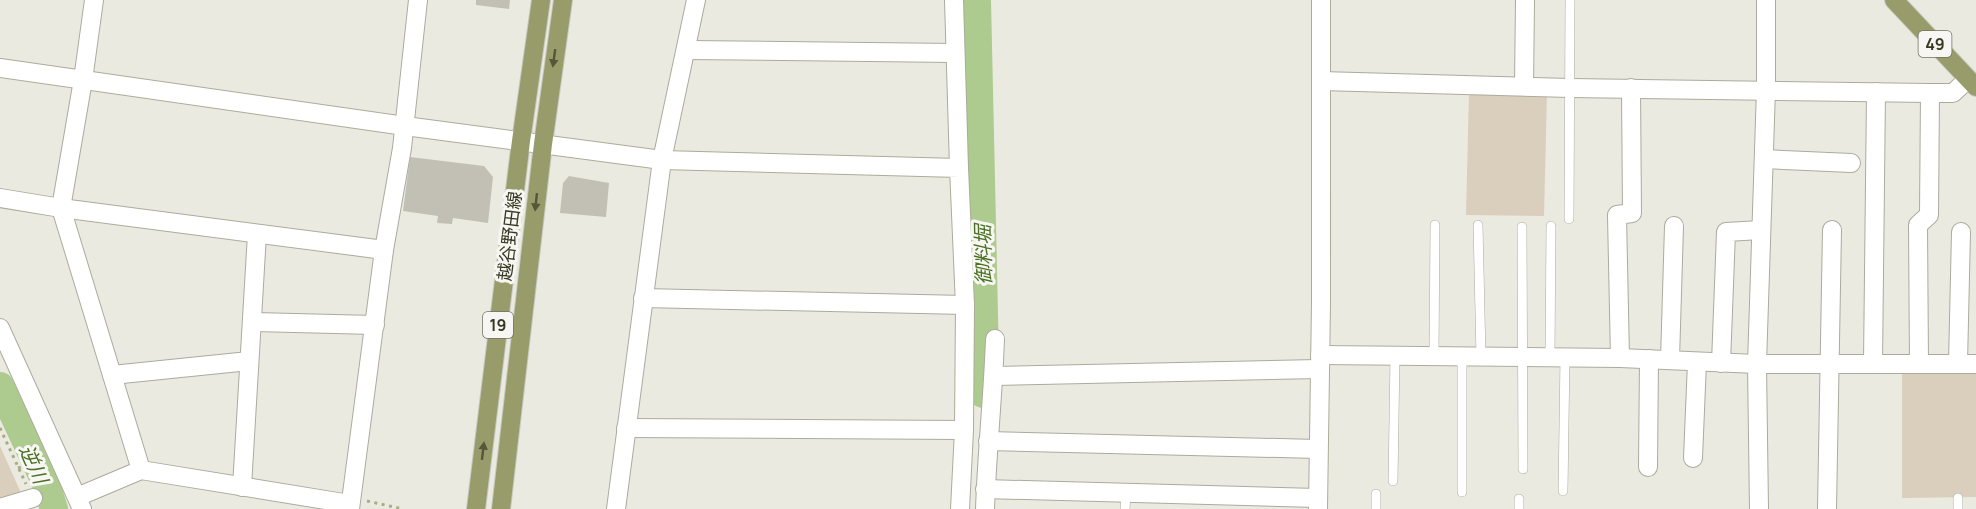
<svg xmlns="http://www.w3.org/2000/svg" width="1976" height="509" font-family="Manrope,'Noto Sans JP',sans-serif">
<rect width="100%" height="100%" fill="#ebeae1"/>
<g fill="#dacebc">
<path d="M1469 92 1547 93 1544 216 1466 215Z"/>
<path d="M1976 372V497L1902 498V373Z"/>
<path d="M0 446 21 493 0 499Z"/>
</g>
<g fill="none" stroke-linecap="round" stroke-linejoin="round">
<g stroke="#adcb8e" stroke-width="28">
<path d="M977 0 985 360 983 394"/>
<path d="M0 386 46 484 54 509"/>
</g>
</g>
<g fill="#c2c0b4">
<path d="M476 0H510L509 9 476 5Z"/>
<path d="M410 157 484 166 493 177 488 223 453 218 452 224 437 223 438 216 403 211Z"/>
<path d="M569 176 609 183 606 217 560 213 563 183Z"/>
</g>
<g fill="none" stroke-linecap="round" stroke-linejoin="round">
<g stroke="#abab9d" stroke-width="10">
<g id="lane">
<path d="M1569 219 1570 0"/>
<path d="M1478 225 1481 356"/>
<path d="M1522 227 1523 469"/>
<path d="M1434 356 1435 225"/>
<path d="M1462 356V492"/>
<path d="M1550 357 1551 226"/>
<path d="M1393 481 1395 356"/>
<path d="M1563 491 1565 357"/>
<path d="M1958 498V509"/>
<path d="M1519 499V509"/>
<path d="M1125 509 1126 493"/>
<path d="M1376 509V494"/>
</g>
</g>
<g stroke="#abab9d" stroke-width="20">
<g id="street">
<path d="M94 0 83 80 61 208 141 470"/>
<path d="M954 0 959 168"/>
<path d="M687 50 955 53"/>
<path d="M1321 81 1570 88 1930 93H1953L1968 79"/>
<path d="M1524 86 1525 0"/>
<path d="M1764 159 1851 163"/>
<path d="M0 198 61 208 384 250"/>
<path d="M643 298 965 305"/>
<path d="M252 322 375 325"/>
<path d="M0 328 82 509"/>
<path d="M1320 355 1620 358 1757 364H1976"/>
<path d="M1620 358 1617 215 1632 213 1631 88"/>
<path d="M1670 360 1674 226"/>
<path d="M1721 363 1726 232 1761 230"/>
<path d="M1873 364 1876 92"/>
<path d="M1919 364 1918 225 1929 215 1930 93"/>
<path d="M1958 364 1961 232"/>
<path d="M112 375 249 361"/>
<path d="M994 376 1319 369"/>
<path d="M626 428 964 430"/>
<path d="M988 441 1318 449"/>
<path d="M1693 458 1697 362"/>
<path d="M1648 467 1649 359"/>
<path d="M242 487 257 234"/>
<path d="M985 489 1318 498"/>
<path d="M77 497 141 470 350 504"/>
<path d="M0 508 33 498"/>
<path d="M350 509 384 250 402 148 418 0"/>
<path d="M616 509 662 160 696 0"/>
<path d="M985 509C987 452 993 396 995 339"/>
<path d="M1759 509 1757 364 1766 89V0"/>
<path d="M1827 509 1832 230"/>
</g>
</g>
<g stroke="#acac99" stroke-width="20">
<g id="secondary">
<path d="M0 68 405 126 662 160 959 168 965 305 964 430 960 509"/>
<path d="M1318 509 1321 302V0"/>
</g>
</g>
<g stroke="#c7c8c1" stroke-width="20">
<g id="primary">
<path d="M1894 0 1976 87"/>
<path d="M476 509 521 141 541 0"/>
<path d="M501 509 543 144 563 0"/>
</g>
</g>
<g stroke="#abab85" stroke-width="3" stroke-dasharray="3 4.5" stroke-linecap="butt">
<path d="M0 428 26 484"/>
<path d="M18 468 42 460"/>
<path d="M367 501 403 509"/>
</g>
<use href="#lane" stroke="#fff" stroke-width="9"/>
<use href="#street" stroke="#fff" stroke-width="18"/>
<use href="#secondary" stroke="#fff" stroke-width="18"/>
<use href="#primary" stroke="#989c6a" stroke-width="18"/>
</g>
<defs><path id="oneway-solid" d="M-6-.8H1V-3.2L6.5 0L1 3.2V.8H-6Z" transform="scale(1.5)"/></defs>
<g fill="#555738">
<use href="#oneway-solid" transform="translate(554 58) rotate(98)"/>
<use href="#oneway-solid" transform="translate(536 202) rotate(96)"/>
<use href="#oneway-solid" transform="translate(483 451) rotate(-83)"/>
</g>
<g text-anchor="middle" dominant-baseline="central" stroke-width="6" stroke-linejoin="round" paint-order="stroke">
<g fill="#f7f6f2" stroke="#717261" stroke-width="1.5">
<rect x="1918.5" y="31" width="33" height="26" rx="4.5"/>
<rect x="483" y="312" width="30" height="26" rx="4.5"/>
</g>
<g font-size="16" font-weight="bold" fill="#383a23">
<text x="1935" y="44">49</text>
<text x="498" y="325">19</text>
</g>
<g font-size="18" fill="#383a23" stroke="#f7f6f2">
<text transform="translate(509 236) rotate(-83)">越谷野田線</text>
</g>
<g font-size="20" font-style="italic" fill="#497023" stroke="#f7f6f2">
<text transform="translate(983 255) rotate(-91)">御料堀</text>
<text transform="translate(34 464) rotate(66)">逆川</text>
</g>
</g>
</svg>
